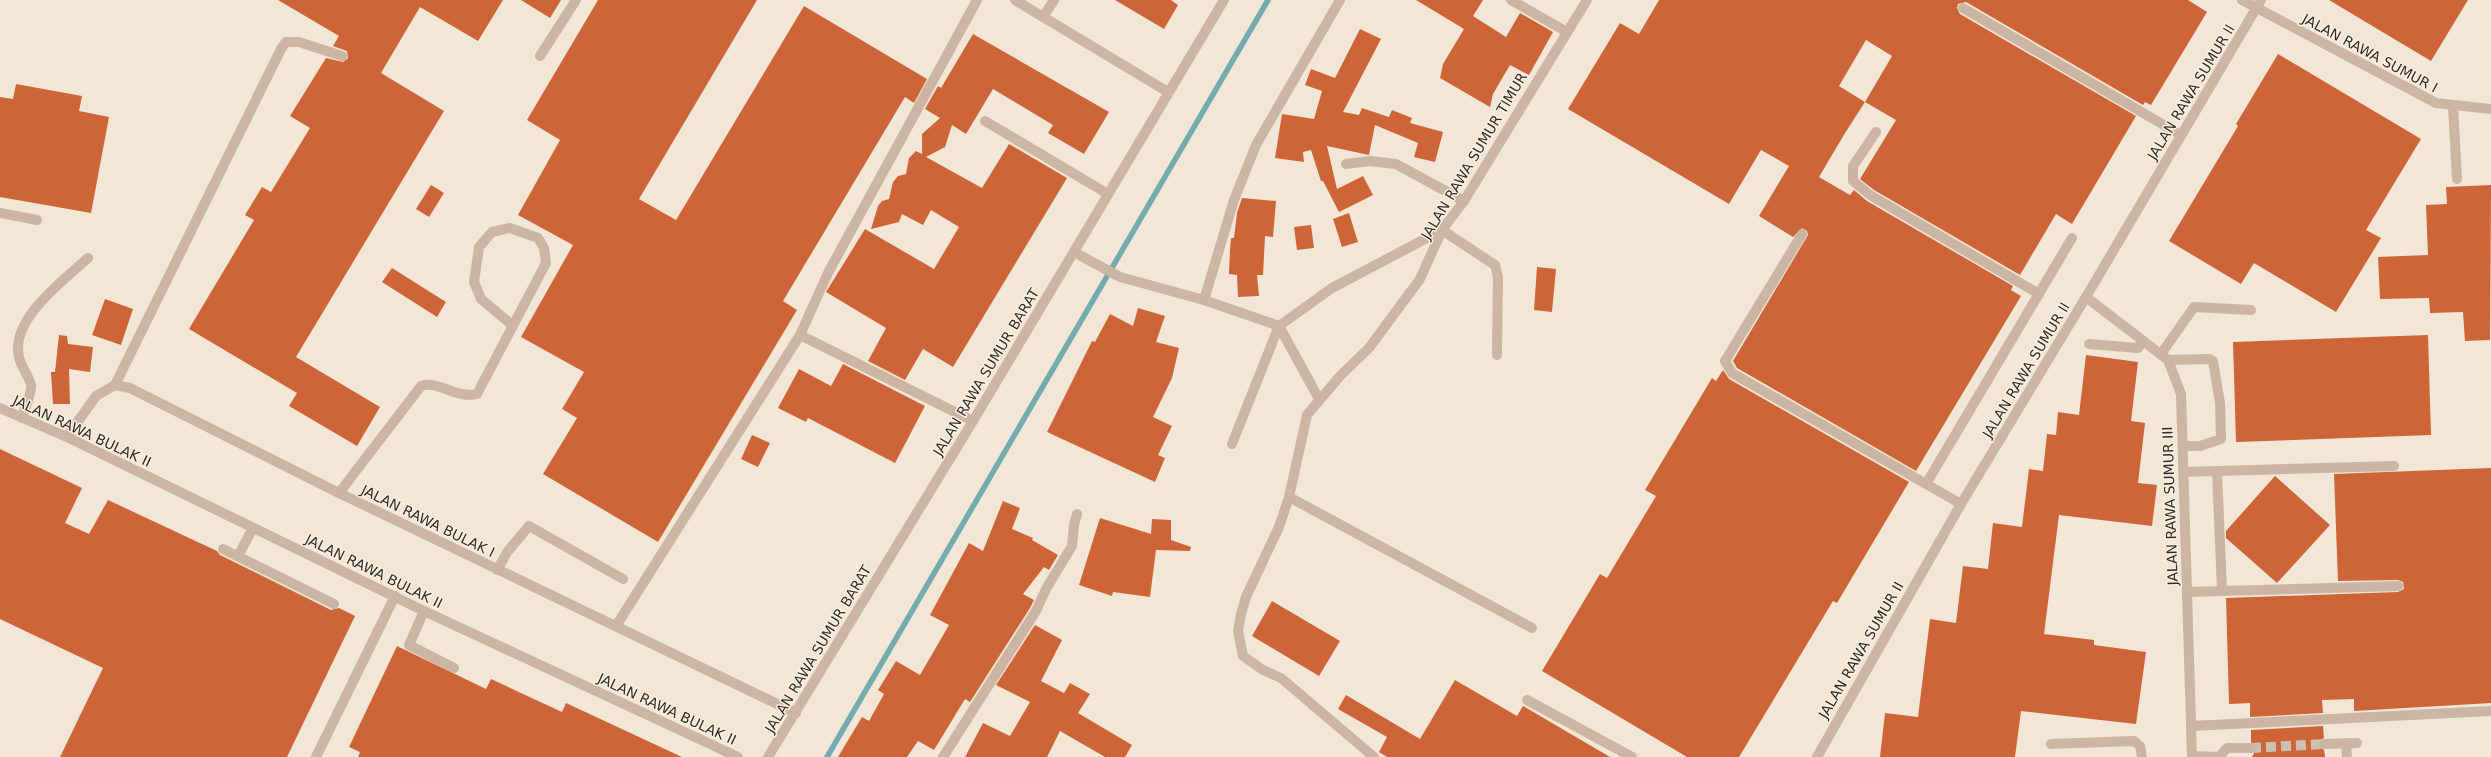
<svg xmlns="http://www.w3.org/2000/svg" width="2491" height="757" font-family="'DejaVu Sans',sans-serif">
<rect width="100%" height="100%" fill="#f2e6d6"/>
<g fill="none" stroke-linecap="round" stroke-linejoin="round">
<path stroke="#74abb0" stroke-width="5.5" d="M827 757 1268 0"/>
</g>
<g fill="#cd6539" fill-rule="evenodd">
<path d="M278 0H503L478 41 420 7 381 73 444 111 296 357 380 407 357 446 289 406 297 393 189 329 254 220 245 215 262 187 271 192 310 128 290 116 326 58 343 62 348 58 347 51 333 46 339 36Z"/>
<path d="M521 0H561L550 18Z"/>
<path d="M598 0H757L639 199 676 220 804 6 927 79 914 103 905 97 783 301 797 310 658 542 543 474 577 418 562 409 584 372 521 337 573 245 518 215 560 140 527 120Z"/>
<path d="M1115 0H1171L1178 5 1164 29Z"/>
<path d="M1416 0H1483L1473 16 1506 37 1520 13 1553 32 1529 75 1510 65 1493 94 1490 107 1440 78 1443 64 1464 29Z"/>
<path d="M1659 0H2188L2207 12 2151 105 2145 102 2143 105 1966 2 1958 4 1957 8 1960 14 2136 116 2072 224 2056 214 2020 275 1874 190 1860 179 1896 120 1865 102 1845 133 1819 177 1850 195 1854 190 1867 201 2013 286 2011 290 2021 296 1916 471 1737 368 1733 361 1808 235 1807 231 1802 228 1793 237 1759 216 1789 166 1761 150 1729 204 1568 109 1620 23 1639 34ZM1866 40 1892 56 1865 102 1839 86Z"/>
<path d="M2329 0H2468L2431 61Z"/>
<path d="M1360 29 1381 39 1343 112 1359 115 1362 108 1389 117 1392 110 1412 118 1410 123 1443 132 1435 162 1414 157 1418 143 1375 125 1369 155 1327 146 1337 189 1363 176 1373 195 1339 212 1323 181H1321L1311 150 1303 152 1304 162 1275 158 1282 114 1314 119 1322 91 1305 85 1311 69 1335 78Z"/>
<path d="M973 34 1109 112 1084 154 1048 133 1053 125 993 89 966 134 952 125 945 147 926 157 982 188 1009 144 1067 178 953 367 923 349 905 380 868 361 886 328 826 292 865 229 934 269 959 227 931 210 923 225 902 214 899 222 871 229 878 206 882 201 889 199 893 182 898 176 906 174 909 158 916 151 922 154V134L940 118 925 109 938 86 941 88Z"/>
<path d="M2278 54 2421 139 2366 230 2381 238 2336 312 2254 263 2241 284 2169 241 2238 126 2236 124Z"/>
<path d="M16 84 82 96 79 111 109 117 91 213 0 197V97L13 99Z"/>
<path d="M431 185 444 193 429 217 416 209Z"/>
<path d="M2491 185 2490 340 2465 341 2463 312 2430 313 2429 298 2380 299 2378 257 2428 255 2426 205 2447 204 2446 187Z"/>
<path d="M1242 198 1276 201 1273 237 1265 236 1263 275H1257L1259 296 1238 297 1237 275 1229 274 1230 250 1231 238H1234L1237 213Z"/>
<path d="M1349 213 1358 242 1342 247 1333 219Z"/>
<path d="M1311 225 1314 248 1297 250 1294 227Z"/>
<path d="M1537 267 1556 269 1552 312 1534 310Z"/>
<path d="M392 268 446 302 437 317 382 282Z"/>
<path d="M105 299 133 309 121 345 92 335Z"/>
<path d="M1138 308 1165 316 1156 342 1179 348 1172 378 1153 417 1172 426 1158 455 1165 458 1155 482 1047 432 1092 341 1095 342 1110 314 1133 326Z"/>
<path d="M59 335 67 336 68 344 93 347 90 372 69 369 70 404H53L51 372H55Z"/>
<path d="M2428 335 2431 435 2236 442 2233 342Z"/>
<path d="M2086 355 2138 362 2131 421 2145 423 2138 483 2157 485 2152 526 2059 515 2044 634 2094 640V645L2146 652 2136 724 2021 711 2015 757H1880L1885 713 1918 717 1930 619 1956 623 1963 566 1988 569 1993 523 2022 527 2029 469 2043 471 2047 434 2056 435 2058 412 2079 415Z"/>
<path d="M843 364 925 406 895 463 808 418 806 422 778 408 799 369 831 386Z"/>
<path d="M1723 370 1729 379 1909 482 1837 603 1833 601 1739 757H1687L1542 671 1600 574 1607 578 1656 496 1645 490 1712 378 1716 381Z"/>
<path d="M752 435 770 443 758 467 741 459Z"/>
<path d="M0 449 82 488 65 523 89 534 108 500 217 551 220 555 331 610 339 608 355 616 287 757H60L103 668 0 619Z"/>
<path d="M2491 468V703L2354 711V699L2322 700 2323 713 2250 717V703L2229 704 2226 598 2398 592 2404 589 2403 582 2398 580 2338 581 2334 474Z"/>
<path d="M2275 476 2330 525 2277 583 2226 538V531Z"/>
<path d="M1003 501 1020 508 1012 529 1033 538 1032 540 1058 555 1049 570 1044 567 1023 594 1034 600 1030 608 970 702 965 699 934 750 918 741 907 757H838L862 717 869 721 884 694 878 690 896 661 920 675 949 625 930 615 969 543 983 551Z"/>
<path d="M1100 518 1151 534 1152 519 1171 520V540L1191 547 1190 551 1156 550 1150 597 1113 592 1112 596 1079 585Z"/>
<path d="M1272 601 1340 641 1319 676 1252 636Z"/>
<path d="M1035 625 1062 640 1041 681 1064 693 1070 683 1090 694 1078 713 1132 745 1125 757H1105L1060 731 1047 757H965L983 723 1010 736 1030 702 996 685Z"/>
<path d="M397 646 486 689 491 679 562 712 566 703 682 757H358L360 752 349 747Z"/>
<path d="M1455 680 1517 716 1523 706 1610 757H1387L1379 752 1387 737 1338 709 1346 695 1420 739Z"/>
<path d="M2323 726 2324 738 2318 741V745L2324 750 2325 757H2252L2257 748 2251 742V730Z"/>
</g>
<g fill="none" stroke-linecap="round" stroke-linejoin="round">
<path stroke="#ccc0b3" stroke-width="10" stroke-dasharray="10 5" stroke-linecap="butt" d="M2251 748 2324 744"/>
<g stroke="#cab6a2" stroke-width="10">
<path d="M1015 0 1168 92"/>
<path d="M1511 0 1567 32"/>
<path d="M2242 0 2436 103 2491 109"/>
<path d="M1963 8 2181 135"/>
<path d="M1043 17 1054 0"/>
<path d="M540 56 576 0"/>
<path d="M2453 106 2457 179"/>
<path d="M985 121 1108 194"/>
<path d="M1876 132 1853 166V181L1870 195 2039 294"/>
<path d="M1346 164 1370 161 1396 164 1464 201"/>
<path d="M0 213 37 220"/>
<path d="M1802 234 1725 361 1732 373 1961 504"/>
<path d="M1074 252 1120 277 1204 300 1279 326 1332 288 1442 230 1495 265 1498 277 1497 355"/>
<path d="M2086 297 2168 360 2181 394 2192 757"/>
<path d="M1204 300 1234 200 1256 145 1340 0"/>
<path d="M800 335 973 421"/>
<path d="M2089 344 2138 348 2143 341"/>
<path d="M2161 354 2194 307 2251 310"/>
<path d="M2168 360 2209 359 2213 361 2220 403 2221 439 2200 446H2183"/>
<path d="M115 385 281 49 286 42H299L342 56"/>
<path d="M0 408 67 437 424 611 738 757"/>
<path d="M22 418C24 409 32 394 31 385 29 376 21 367 19 357 10 319 64 280 88 258"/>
<path d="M67 437 96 396 115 385 130 388 339 493 796 713"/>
<path d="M1232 444 1279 326 1319 399"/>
<path d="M2217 471 2222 591"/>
<path d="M2184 472 2394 466"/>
<path d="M1926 484 2072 238"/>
<path d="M339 493 421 386C438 380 456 399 477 394L546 263 544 248 538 238 510 228 492 232 479 247 474 282 481 299 512 325"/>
<path d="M1289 497 1532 628"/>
<path d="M223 549 334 604"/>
<path d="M238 556 253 528"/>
<path d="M497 570 508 551 529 526 623 579"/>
<path d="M2187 592 2398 586"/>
<path d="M424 611 409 645 454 668"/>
<path d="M616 626 800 335 828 273 977 0"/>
<path d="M1527 700 1632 757"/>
<path d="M2191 726 2491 711"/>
<path d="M2346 743 2347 757"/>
<path d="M2051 744 2134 741 2140 746 2142 757"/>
<path d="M2324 744 2357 743"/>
<path d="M2192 756 2220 757"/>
<path d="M2220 756 2227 748H2251"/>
<path d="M316 757 395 596"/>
<path d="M768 757 973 421 1224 0"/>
<path d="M943 757 1036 611 1046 589 1072 546 1074 525 1077 514"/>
<path d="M1374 757 1281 678 1263 670 1243 656 1238 631 1241 614 1246 597 1279 527 1289 497 1307 415 1340 376 1369 348 1420 279 1442 230 1464 201 1587 0"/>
<path d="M1817 757 1961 504 2086 297 2261 0"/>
</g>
</g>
<g text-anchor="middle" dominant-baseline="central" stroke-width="3" stroke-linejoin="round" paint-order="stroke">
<g font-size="14" fill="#342a25" stroke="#faf0e2">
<text transform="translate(2370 53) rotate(28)">JALAN RAWA SUMUR I</text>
<text transform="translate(2191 92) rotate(-59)">JALAN RAWA SUMUR II</text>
<text transform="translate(1474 156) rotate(-59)">JALAN RAWA SUMUR TIMUR</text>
<text transform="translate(2026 370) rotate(-59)">JALAN RAWA SUMUR II</text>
<text transform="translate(986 372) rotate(-59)">JALAN RAWA SUMUR BARAT</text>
<text transform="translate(82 431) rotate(25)">JALAN RAWA BULAK II</text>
<text transform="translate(2170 506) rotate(-92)">JALAN RAWA SUMUR III</text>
<text transform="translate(428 521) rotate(26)">JALAN RAWA BULAK I</text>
<text transform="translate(374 571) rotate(26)">JALAN RAWA BULAK II</text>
<text transform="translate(818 649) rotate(-59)">JALAN RAWA SUMUR BARAT</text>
<text transform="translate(1861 650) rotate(-60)">JALAN RAWA SUMUR II</text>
<text transform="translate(667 709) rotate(25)">JALAN RAWA BULAK II</text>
</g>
</g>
</svg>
